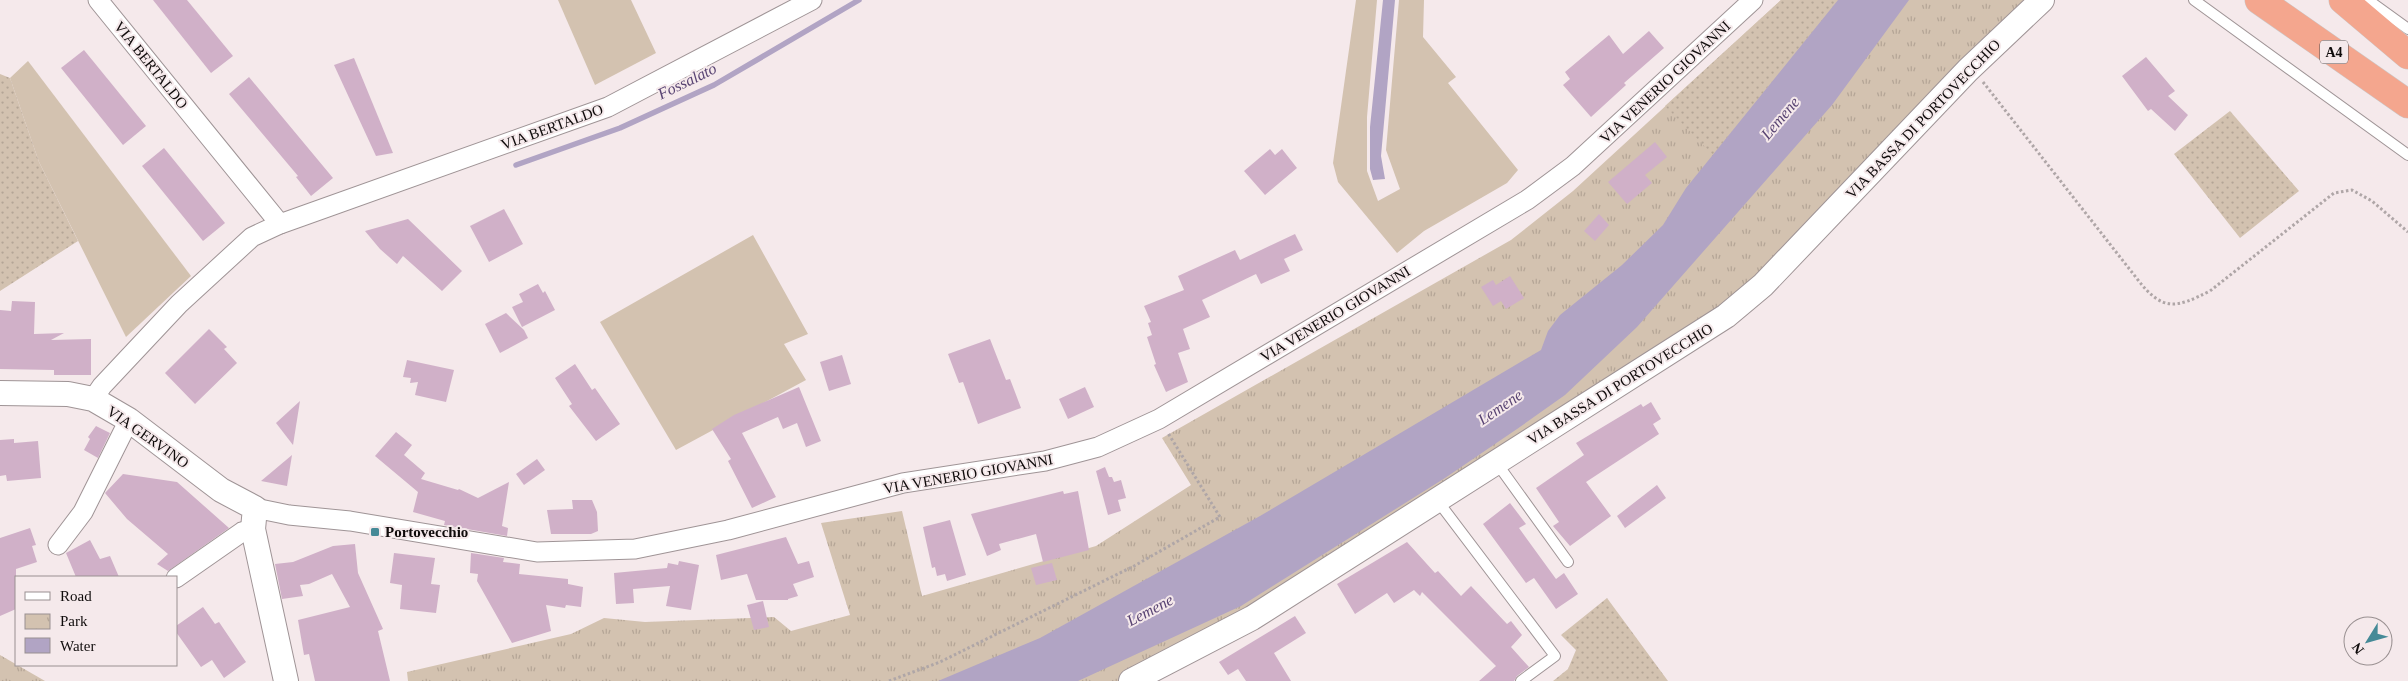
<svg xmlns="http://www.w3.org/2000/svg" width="2408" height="681" font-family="Georgia,serif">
<defs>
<pattern id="park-tufts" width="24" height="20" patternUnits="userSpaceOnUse" patternTransform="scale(1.25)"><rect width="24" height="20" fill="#d3c2b0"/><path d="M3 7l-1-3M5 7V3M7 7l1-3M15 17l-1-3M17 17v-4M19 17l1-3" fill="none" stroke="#b4a596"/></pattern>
<pattern id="garden-dots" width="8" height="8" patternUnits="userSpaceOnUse" patternTransform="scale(1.25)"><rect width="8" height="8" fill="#d3c2b0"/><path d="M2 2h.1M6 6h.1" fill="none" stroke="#b4a596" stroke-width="1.8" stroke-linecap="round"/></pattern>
</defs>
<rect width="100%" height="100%" fill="#f5e9eb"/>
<g fill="#d3c2b0">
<path d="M558 0H631L656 53 595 85Z"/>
<path d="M1356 0H1377L1367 117V171L1378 201 1400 189 1386 150 1399 0H1424L1423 37 1456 77 1448 83 1518 170 1507 183 1424 231 1397 253 1338 182 1333 163Z"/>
<path d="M28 61 191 276 126 337 39 162 10 78Z"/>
<path d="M753 235 808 334 784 344 806 380 676 450 600 322Z"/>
</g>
<g fill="url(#park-tufts)">
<path d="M1781 0H2030L1757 283 1348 553 1120 681H408L407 672 571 634 604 618 645 622 774 617 791 631 850 615 821 523 902 511 922 596 1096 546 1191 485 1162 438 1511 240 1573 191Z"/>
<path d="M0 655 45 681H0Z"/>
</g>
<g fill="url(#garden-dots)">
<path d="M1781 0H1838L1713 155 1665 106Z"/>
<path d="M0 74 10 78 39 162 78 241 0 291Z"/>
<path d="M2230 111 2299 191 2240 238 2174 154Z"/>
<path d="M1607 598 1668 681H1553L1568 669 1576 650 1561 635Z"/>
</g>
<g fill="#b1a4c4">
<path d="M1383 0H1395L1381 156 1385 179 1373 180 1370 169V127Z"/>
<path d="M1838 0H1909L1832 105 1637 327 1565 395 1517 429 1445 478 1241 606 1078 681H938L1040 638 1260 516 1541 350 1548 331 1560 315 1622 265 1663 225 1686 188Z"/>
</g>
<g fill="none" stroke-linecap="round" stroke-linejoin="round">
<path stroke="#b1a4c4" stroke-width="5.5" d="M516 165 620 128 714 85 859 0"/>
</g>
<g fill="#d0b0c8">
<path d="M153 0H187L233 56 211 73Z"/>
<path d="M1649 31 1664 48 1624 83 1626 85 1591 117 1563 85 1570 79 1565 72 1609 35 1623 54Z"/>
<path d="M84 50 146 126 123 145 61 68Z"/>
<path d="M2146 57 2175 91 2168 96 2188 115 2175 131 2151 109 2148 111 2122 76Z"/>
<path d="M354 58 393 153 376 156 334 65Z"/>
<path d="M249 77 333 178 311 196 296 177 298 176 229 94Z"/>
<path d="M1655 142 1667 157 1645 175 1652 183 1627 204 1608 182Z"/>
<path d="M164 148 225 223 203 241 142 166Z"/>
<path d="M1270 149 1275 155 1282 149 1297 168 1265 195 1244 171Z"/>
<path d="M504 209 523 244 489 262 470 226Z"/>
<path d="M1599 214 1609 225 1595 241 1584 231Z"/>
<path d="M408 219 462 271 442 291 403 256 397 264 380 249 365 231Z"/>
<path d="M1295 234 1303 250 1284 259 1290 271 1261 284 1256 274 1202 300 1210 317 1183 329 1190 349 1178 353 1188 382 1166 392 1154 365 1156 364 1147 337 1152 335 1148 323 1151 322 1144 306 1184 290 1178 276 1235 250 1240 260Z"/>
<path d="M1510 276 1524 298 1506 309 1501 301 1493 306 1481 287 1493 280 1496 285Z"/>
<path d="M538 284 543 293 545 291 555 310 522 327 512 307 523 302 519 294Z"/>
<path d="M12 301 35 302 34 334 64 333 51 340 91 339V375H54V370L0 369V310L11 311Z"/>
<path d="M506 313 524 330 528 338 500 353 485 324Z"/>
<path d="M209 329 227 347 224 349 237 363 195 404 165 373Z"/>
<path d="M990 339 1006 380 1010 379 1021 408 978 424 963 382 959 383 948 354Z"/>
<path d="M842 355 851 384 829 391 820 362Z"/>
<path d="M407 360 454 370 446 402 415 395 418 382 410 383 411 378 403 377Z"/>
<path d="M575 364 592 390 595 388 620 424 596 441 569 406 572 404 555 378Z"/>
<path d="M799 387 821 441 806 447 797 423 783 429 778 417 742 433 776 497 752 508 728 461 731 459 712 429 734 415Z"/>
<path d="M1085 387 1094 407 1068 419 1059 399Z"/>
<path d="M300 401 293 445 276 423Z"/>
<path d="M1651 402 1661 419 1653 424 1659 434 1586 482 1611 516 1570 546 1553 526 1559 522 1536 488 1584 455 1576 443 1641 404 1643 407Z"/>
<path d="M96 426 110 433 98 458 84 450 90 439 88 437Z"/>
<path d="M396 432 412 445 404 455 425 473 421 479 458 490 459 489 478 498 509 482 502 526 508 528 507 536 444 525 445 521 413 512 418 492 375 456Z"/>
<path d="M14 439V443L38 441 41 478 7 481 6 475 0 476V440Z"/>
<path d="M292 455 287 486 261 481Z"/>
<path d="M537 459 545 470 524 485 516 474Z"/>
<path d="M1105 467 1109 477H1112L1114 482 1121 480 1126 498 1118 500 1121 511 1108 515 1096 471Z"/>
<path d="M123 474 177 482 229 528 168 571 157 564 168 554 127 519 105 493Z"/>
<path d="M1657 485 1666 498 1625 528 1617 516Z"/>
<path d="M1063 491 1064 494 1078 491 1089 550 1043 562 1036 534 999 544 1001 550 987 556 971 514Z"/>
<path d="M572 500H592L597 512 598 531 591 534H551L547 510 573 509Z"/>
<path d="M1510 503 1526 524 1519 528 1556 579 1564 573 1578 594 1556 609 1534 578 1526 583 1483 524Z"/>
<path d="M950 520 966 575 947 581 945 574 937 576 935 567 932 568 923 527Z"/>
<path d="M30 528 36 545 32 546 37 562 16 569V609L0 616V538Z"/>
<path d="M786 537 798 564 809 561 814 577 793 584 798 596 788 599V600H756L747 574 721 580 716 555Z"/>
<path d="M90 540 100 559 110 556 119 577H76L66 553Z"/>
<path d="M1407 542 1435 573 1438 571 1461 596 1471 586 1507 624 1511 621 1522 635 1511 647 1529 667 1517 676 1514 681H1479L1496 666 1422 592 1420 596 1414 590 1394 603 1387 593 1355 614 1337 584Z"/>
<path d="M355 544 358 573 383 629 378 631 390 681H315L309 654 304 655 298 620 350 607 332 574 309 584 300 585 303 596 282 599 275 564 293 562 333 546Z"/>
<path d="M394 553 435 558 431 584 440 585 436 613 400 609 402 585 390 583Z"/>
<path d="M471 553 504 558 503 562 520 564 519 574 568 579V584L583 587 581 607 566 605 565 608 546 605 551 631 512 643 477 581 478 574 470 573Z"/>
<path d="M679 561 699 565 691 610 666 606 670 586 633 589 634 603 616 604 614 573 667 568 668 563 678 565Z"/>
<path d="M1052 563 1057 580 1036 585 1031 568Z"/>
<path d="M763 601 769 627 754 630 747 605Z"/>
<path d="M203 607 215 624 219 622 246 662 224 678 212 660 201 667 176 632V626Z"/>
<path d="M1295 616 1306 633 1274 653 1291 681H1246L1238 669 1228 675 1219 662Z"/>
</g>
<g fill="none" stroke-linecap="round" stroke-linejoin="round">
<g stroke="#9f9496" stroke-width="12">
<g id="service">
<path d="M2194 0 2408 155"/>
<path d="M2368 0 2408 29"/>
<path d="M1496 462 1568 562"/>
<path d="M1437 500 1555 656 1521 681"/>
</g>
</g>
<g stroke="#9f9496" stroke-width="21">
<g id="minor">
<path d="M98 0 280 224"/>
<path d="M93 399 102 386 179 304 252 237 280 224 608 107 812 0"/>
<path d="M255 508 289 515 350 521 537 552 635 549 728 530 903 483 1045 461 1098 447 1159 419 1527 200 1573 166 1753 0"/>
<path d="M58 545 83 512 129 420"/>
<path d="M176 578 242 532 253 529"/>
</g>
</g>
<g stroke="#9f9496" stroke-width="26">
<g id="tertiary">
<path d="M0 393 68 394 93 399 129 420 221 490 255 508 253 529 286 681"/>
<path d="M1131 681 1252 618 1726 316 1763 285 1968 70 2042 0"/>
</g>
</g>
<g stroke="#cac9c9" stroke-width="29">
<g id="motorway">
<path d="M2259 0 2408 104"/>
<path d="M2343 0 2408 55"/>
</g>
</g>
<g stroke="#afa6a7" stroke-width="3" stroke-dasharray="2.5 2.5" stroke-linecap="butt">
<path d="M1983 82 2138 280C2163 312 2176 308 2210 291L2334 193 2352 190 2372 201 2408 232"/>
<path d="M889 681 940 662 1134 566 1220 517 1168 433"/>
</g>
<use href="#service" stroke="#fff" stroke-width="10"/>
<use href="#minor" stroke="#fff" stroke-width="19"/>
<use href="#tertiary" stroke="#fff" stroke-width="24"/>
<use href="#motorway" stroke="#f4a68e" stroke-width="28"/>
</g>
<rect fill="#458a97" stroke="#f5e9eb" stroke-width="2" x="370" y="527" width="10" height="10" rx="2.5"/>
<g text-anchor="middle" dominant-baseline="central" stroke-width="4" stroke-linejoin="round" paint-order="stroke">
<rect fill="#f5e9eb" stroke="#544e4e" stroke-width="1" x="2320" y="40.5" width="28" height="23" rx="4"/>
<g font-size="14" font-weight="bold" fill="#0f0b0b">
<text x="2334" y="52">A4</text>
</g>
<g font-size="15" fill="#0f0b0b" stroke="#f5e9eb">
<text transform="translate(151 65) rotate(51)">VIA BERTALDO</text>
<text transform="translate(1665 82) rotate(-43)">VIA VENERIO GIOVANNI</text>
<text transform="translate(1923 119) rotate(-46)">VIA BASSA DI PORTOVECCHIO</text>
<text transform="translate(552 127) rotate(-20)">VIA BERTALDO</text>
<text transform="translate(1335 314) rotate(-31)">VIA VENERIO GIOVANNI</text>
<text transform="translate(1620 384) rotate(-32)">VIA BASSA DI PORTOVECCHIO</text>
<text transform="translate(148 437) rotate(35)">VIA GERVINO</text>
<text transform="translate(968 474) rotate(-10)">VIA VENERIO GIOVANNI</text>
</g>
<g font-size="15" font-weight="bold" fill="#0f0b0b" stroke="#f5e9eb" text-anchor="start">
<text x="385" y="532">Portovecchio</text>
</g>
<g font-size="16" font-style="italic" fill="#594473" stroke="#f5e9eb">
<text transform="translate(687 81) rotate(-26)">Fossalato</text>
<text transform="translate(1780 118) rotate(-50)">Lemene</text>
<text transform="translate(1500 407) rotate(-34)">Lemene</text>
<text transform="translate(1150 610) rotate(-28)">Lemene</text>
</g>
</g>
<rect x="15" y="576" width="162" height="90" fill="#f5e9eb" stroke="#999091"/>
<rect x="25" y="592" width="25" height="8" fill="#ffffff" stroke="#999091"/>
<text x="60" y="601" font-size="15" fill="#0f0b0b">Road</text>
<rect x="25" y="614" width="25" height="15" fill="url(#park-tufts)" stroke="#999091"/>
<text x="60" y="626" font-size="15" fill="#0f0b0b">Park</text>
<rect x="25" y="638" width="25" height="15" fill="#b1a4c4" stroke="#999091"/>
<text x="60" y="651" font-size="15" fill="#0f0b0b">Water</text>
<g transform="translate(2368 641) rotate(233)"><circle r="24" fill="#f5e9eb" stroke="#999091"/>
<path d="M0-4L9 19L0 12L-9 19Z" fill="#458a97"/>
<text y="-8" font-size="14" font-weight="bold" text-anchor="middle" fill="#0f0b0b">N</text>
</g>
</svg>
